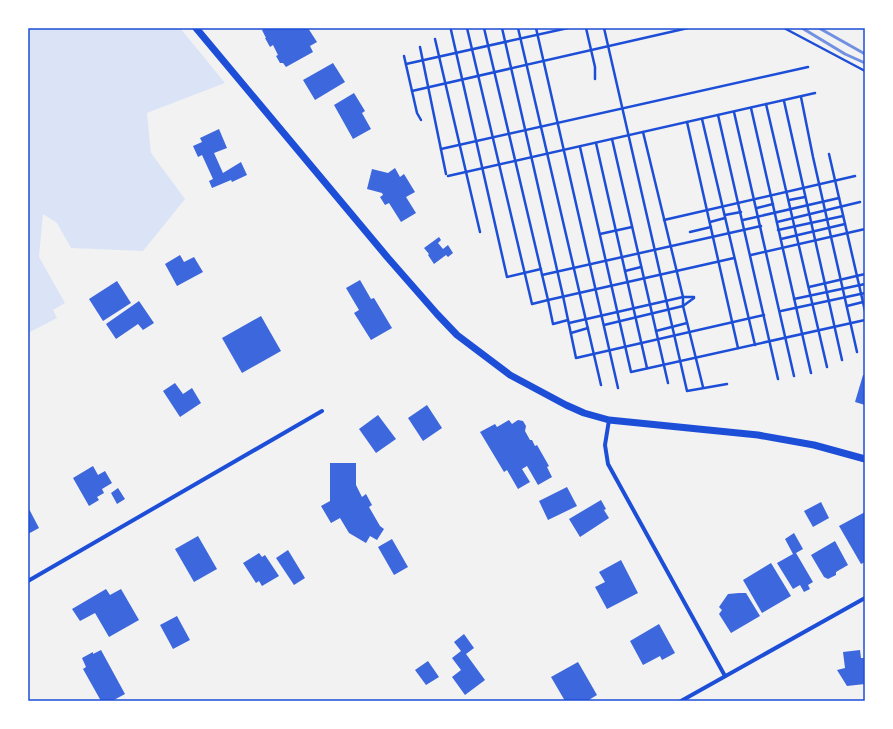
<svg xmlns="http://www.w3.org/2000/svg" width="893" height="729" font-family="Merriweather,serif">
<rect width="100%" height="100%" fill="#f2f2f2"/>
<path fill="#dbe4f7" d="M28 28H180L225 83 147 113 151 153 185 199 143 251 71 248 57 223 43 214 39 257 65 303 53 310 57 318 28 333Z"/>
<g fill="#3d67dc">
<path d="M266 28H308L317 42 310 46 313 52 286 67 283 63H280L276 56 278 55 273 45 270 47 265 38H266L262 30Z"/>
<path d="M333 63 345 82 315 100 303 80Z"/>
<path d="M354 93 365 111 362 113 371 129 353 139 334 105Z"/>
<path d="M219 129 227 148 214 153 223 173 241 162 247 175 232 182 231 180 212 188 209 181 213 179 202 155 198 157 193 146 202 142 200 138Z"/>
<path d="M395 168 400 177 404 174 415 192 406 197 416 213 401 222 389 203 385 205 380 197 383 195 382 193 367 189 372 169 388 173Z"/>
<path d="M439 237 441 240 438 243 443 249 448 245 453 253 448 257 446 255 434 264 428 255 429 254 424 248Z"/>
<path d="M180 255 184 262 194 257 203 272 177 286 165 264Z"/>
<path d="M360 280 371 299 374 298 392 328 371 340 354 313 359 310 346 288Z"/>
<path d="M117 281 131 303 103 321 89 299Z"/>
<path d="M139 301 154 323 143 330 138 324 116 339 106 324Z"/>
<path d="M261 316 281 351 242 373 222 338Z"/>
<path d="M863 375H865V405L855 402Z"/>
<path d="M175 383 183 394 192 388 201 403 180 417 163 391Z"/>
<path d="M427 405 442 428 423 441 408 418Z"/>
<path d="M378 415 396 439 376 453 359 429Z"/>
<path d="M509 420 512 424 518 420 523 421 526 426 525 431 530 440H532L535 446 537 445 549 466 547 467 552 477 538 485 527 466 522 469 530 482 518 489 507 470 504 472 480 432 495 424 497 427Z"/>
<path d="M330 463H356V485L362 497 366 494 372 505 369 507 380 526 384 529 377 540 370 536 366 543 349 533 340 518 331 523 321 506 330 501Z"/>
<path d="M93 466 98 475 105 471 112 483 102 489 104 493 97 497 99 500 89 506 73 478Z"/>
<path d="M567 487 577 506 548 520 539 501Z"/>
<path d="M118 488 125 499 117 504 111 493Z"/>
<path d="M601 500 606 509 604 510 609 518 580 537 569 519Z"/>
<path d="M821 502 829 518 813 527 804 511Z"/>
<path d="M28 507 39 528 28 534Z"/>
<path d="M865 512V562L861 564 839 526Z"/>
<path d="M794 533 803 549 796 553 813 582 808 585 810 589 804 592 800 585 793 589 777 563 793 554 785 539Z"/>
<path d="M198 536 217 569 194 582 175 549Z"/>
<path d="M392 539 408 567 394 575 378 547Z"/>
<path d="M835 541 848 565 836 572V575L828 579 824 577 811 555Z"/>
<path d="M288 550 305 578 294 585 276 558Z"/>
<path d="M259 553 262 557 265 555 279 576 262 586 259 581 256 583 243 563Z"/>
<path d="M621 560 638 593 607 609 595 587 605 582 599 572Z"/>
<path d="M771 563 791 596 762 613 743 580Z"/>
<path d="M106 589 110 595 121 589 139 620 109 637 95 613 80 621 72 609Z"/>
<path d="M739 593H746L760 616 731 633 719 614 722 610 719 607 728 594Z"/>
<path d="M177 616 190 640 173 649 160 625Z"/>
<path d="M659 624 675 653 662 660 660 656 643 665 630 641Z"/>
<path d="M464 634 474 648 466 654 485 680 465 695 452 677 461 670 452 658 461 651 454 642Z"/>
<path d="M101 650 125 694 112 701H101L83 669 86 667 82 658 93 652V654Z"/>
<path d="M860 650 861 658H865V684L847 686 837 670 845 668 843 652Z"/>
<path d="M428 661 439 677 426 685 415 670Z"/>
<path d="M578 662 597 695 587 701H565L551 677Z"/>
</g>
<g fill="none" stroke-linecap="round" stroke-linejoin="round">
<g stroke="#1d4ed8" stroke-width="2.5">
<path d="M467 28 532 304 548 300 553 324 568 320"/>
<path d="M484 28 548 300 734 258"/>
<path d="M502 28 563 296 576 358 764 315"/>
<path d="M518 28 601 385"/>
<path d="M536 28 618 388"/>
<path d="M586 28 595 67V79"/>
<path d="M604 28 687 391 727 384"/>
<path d="M784 28 865 71"/>
<path d="M451 30 507 277 541 269"/>
<path d="M435 39 480 232"/>
<path d="M420 47 446 174"/>
<path d="M404 56 417 113 421 120"/>
<path d="M406 64 568 28"/>
<path d="M412 91 688 28"/>
<path d="M801 97 813 157 857 352"/>
<path d="M784 101 842 360"/>
<path d="M766 104 827 367"/>
<path d="M751 108 811 373"/>
<path d="M734 112 794 376"/>
<path d="M718 115 778 379"/>
<path d="M702 119 755 345"/>
<path d="M687 122 738 348"/>
<path d="M643 132 683 297V306L703 387"/>
<path d="M612 139 668 383"/>
<path d="M596 143 647 368"/>
<path d="M580 147 631 372 865 320"/>
<path d="M441 149 808 67"/>
<path d="M829 154 865 311"/>
<path d="M448 176 815 93"/>
<path d="M789 200 805 197"/>
<path d="M757 208 773 204"/>
<path d="M725 215 741 212"/>
<path d="M664 220 855 176"/>
<path d="M743 220 839 198"/>
<path d="M710 222 725 218"/>
<path d="M777 222 860 202"/>
<path d="M778 230 843 216"/>
<path d="M690 232 711 227"/>
<path d="M600 234 632 227"/>
<path d="M781 239 845 224"/>
<path d="M751 255 865 229"/>
<path d="M625 271 641 267"/>
<path d="M542 275 761 226"/>
<path d="M809 287 865 274"/>
<path d="M794 299 865 284"/>
<path d="M847 306 863 302"/>
<path d="M781 311 865 293"/>
<path d="M569 323 683 297H694"/>
<path d="M604 325 683 306 694 298"/>
<path d="M656 331 687 323"/>
<path d="M571 333 588 328"/>
</g>
<g stroke="#1d4ed8" stroke-width="4">
<path d="M609 420 605 445 608 464 725 676"/>
<path d="M28 581 322 411"/>
<path d="M681 701 865 598"/>
</g>
<path stroke="#1d4ed8" stroke-width="7" d="M196 28 388 258 437 314 457 335 510 375 566 405 584 413 609 420 758 435 814 445 865 459"/>
<g stroke="#7290e2" stroke-width="3">
<path d="M802 28 845 54 865 63"/>
<path d="M819 28 865 54"/>
</g>
</g>
<rect width="893" height="729" fill="none" stroke="#ffffff" stroke-width="58"/>
<rect x="29" y="29" width="835" height="671" fill="none" stroke="#1d4ed8" stroke-width="1.5"/>
</svg>
